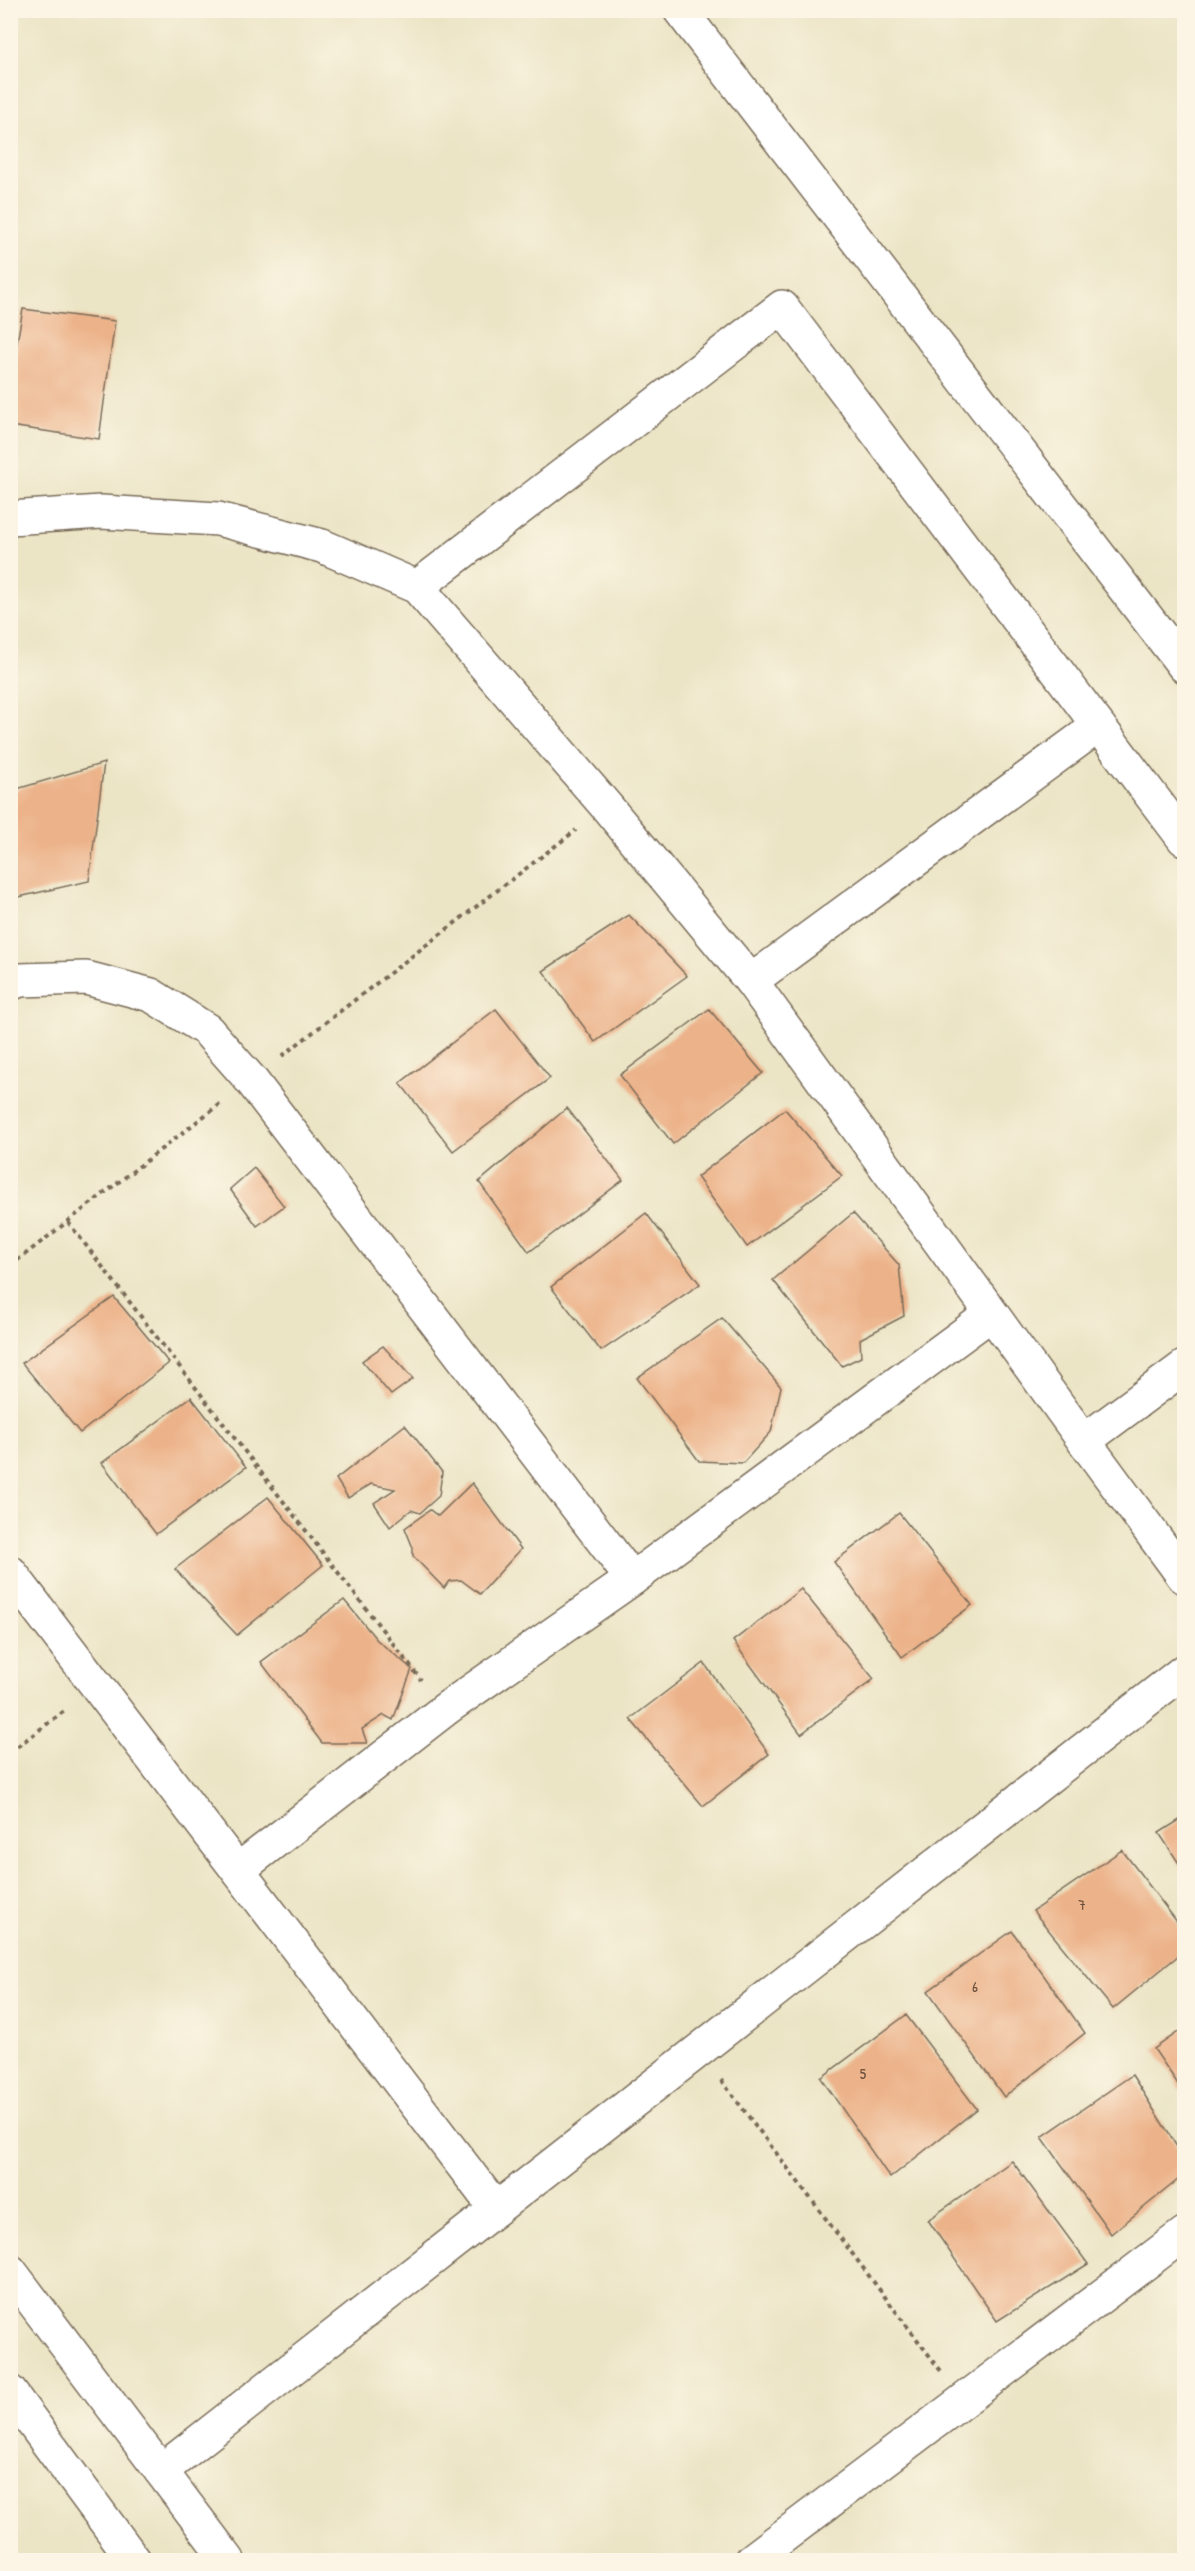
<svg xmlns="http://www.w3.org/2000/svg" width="1195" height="2571" font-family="'Patrick Hand',sans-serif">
<rect width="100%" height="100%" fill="#fcf5e5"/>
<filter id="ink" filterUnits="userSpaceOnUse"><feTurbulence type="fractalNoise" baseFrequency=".0167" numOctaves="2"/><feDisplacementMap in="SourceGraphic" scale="12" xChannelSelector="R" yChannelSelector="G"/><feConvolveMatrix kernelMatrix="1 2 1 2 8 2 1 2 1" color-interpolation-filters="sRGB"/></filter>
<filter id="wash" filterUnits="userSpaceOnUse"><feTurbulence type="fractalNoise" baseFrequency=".008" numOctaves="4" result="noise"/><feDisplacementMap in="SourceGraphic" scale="24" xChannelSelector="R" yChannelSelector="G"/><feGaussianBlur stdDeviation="1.35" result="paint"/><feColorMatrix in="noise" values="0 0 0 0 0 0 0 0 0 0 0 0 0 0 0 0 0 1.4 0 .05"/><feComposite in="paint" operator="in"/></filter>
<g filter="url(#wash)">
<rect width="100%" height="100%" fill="#ebe4c5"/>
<g id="blocks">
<g fill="#ecb289">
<path d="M23 309 115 321 99 439 10 426V381Z"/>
<path d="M104 763 89 881 10 899V791Z"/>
<path d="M629 915 687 976 595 1042 543 971Z"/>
<path d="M496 1009 550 1078 453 1151 400 1083Z"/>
<path d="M709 1009 763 1073 673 1144 620 1075Z"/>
<path d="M567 1108 623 1180 529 1252 479 1182Z"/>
<path d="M785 1109 842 1176 747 1247 697 1177Z"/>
<path d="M254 1168 284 1206 257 1226 230 1189Z"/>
<path d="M646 1213 700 1284 601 1351 551 1287Z"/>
<path d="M853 1213 899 1265 904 1316 860 1339 861 1357 842 1366 773 1280Z"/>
<path d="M114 1297 169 1363 80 1433 22 1363Z"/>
<path d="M722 1318 781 1387 771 1432 743 1463 699 1461 637 1378Z"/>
<path d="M383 1346 413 1379 391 1395 362 1361Z"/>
<path d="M191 1397 246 1467 156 1534 102 1463Z"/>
<path d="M405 1425 442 1472 439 1496 420 1513 411 1510 390 1527 374 1503 395 1489 371 1484 348 1498 336 1479Z"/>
<path d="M472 1483 521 1549 480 1594 461 1580 449 1581 444 1588 413 1556V1548L405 1528 430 1510 438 1516Z"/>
<path d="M268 1497 323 1565 237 1635 175 1569Z"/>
<path d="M899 1513 972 1605 902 1657 834 1562Z"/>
<path d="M801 1589 874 1679 801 1734 733 1641Z"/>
<path d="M344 1600 377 1640 412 1669 393 1720 384 1715 362 1729 367 1743H322L261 1662Z"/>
<path d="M704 1663 769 1754 703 1806 630 1719Z"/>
<path d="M1184 1817V1871L1159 1833Z"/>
<path d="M1122 1850 1184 1931V1951L1113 2009 1033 1911Z"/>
<path d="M1012 1931 1085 2033 1004 2097 928 1991Z"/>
<path d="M906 2015 977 2109 890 2178 821 2078Z"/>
<path d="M1184 2028V2093L1154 2049Z"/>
<path d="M1132 2075 1184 2158V2175L1111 2234 1042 2137Z"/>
<path d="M1012 2161 1088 2264 997 2321 928 2220Z"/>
</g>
</g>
</g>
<g filter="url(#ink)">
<use href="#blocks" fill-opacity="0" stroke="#796b58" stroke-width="1.5"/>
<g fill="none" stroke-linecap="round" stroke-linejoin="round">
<g stroke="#796b58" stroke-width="36">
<g id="minor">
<path d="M680 10 1184 666"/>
<path d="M10 518 101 512 218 519 322 546 417 587 607 807 751 981 1084 1441 1184 1577"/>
<path d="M417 587 782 307 1184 839"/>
<path d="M751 981 1098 726"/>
<path d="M10 984 20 980 86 978 151 995 207 1030 251 1080 632 1579"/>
<path d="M1084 1441 1184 1367"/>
<path d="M10 1572 496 2209"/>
<path d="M238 1870 447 1708 632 1579 991 1314"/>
<path d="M10 2271 228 2560"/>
<path d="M10 2392 134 2560"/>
<path d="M161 2471 1184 1671"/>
<path d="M752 2560 1184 2234"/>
</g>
</g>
<g stroke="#796b58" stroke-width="4" stroke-dasharray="4.5 4.5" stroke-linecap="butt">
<path d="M282 1056 576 830"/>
<path d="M68 1222 421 1680"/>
<path d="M10 1266 221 1103"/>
<path d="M10 1752 67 1709"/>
<path d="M721 2080 941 2371"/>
</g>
<use href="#minor" stroke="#fff" stroke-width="33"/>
</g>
</g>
<g text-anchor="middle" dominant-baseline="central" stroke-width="5" stroke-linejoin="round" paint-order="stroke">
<g font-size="15" fill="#674c39">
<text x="1082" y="1904">7</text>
<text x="975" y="1986">6</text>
<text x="863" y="2073">5</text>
</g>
</g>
<rect width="1195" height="2571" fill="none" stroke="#fcf5e5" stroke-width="36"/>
</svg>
